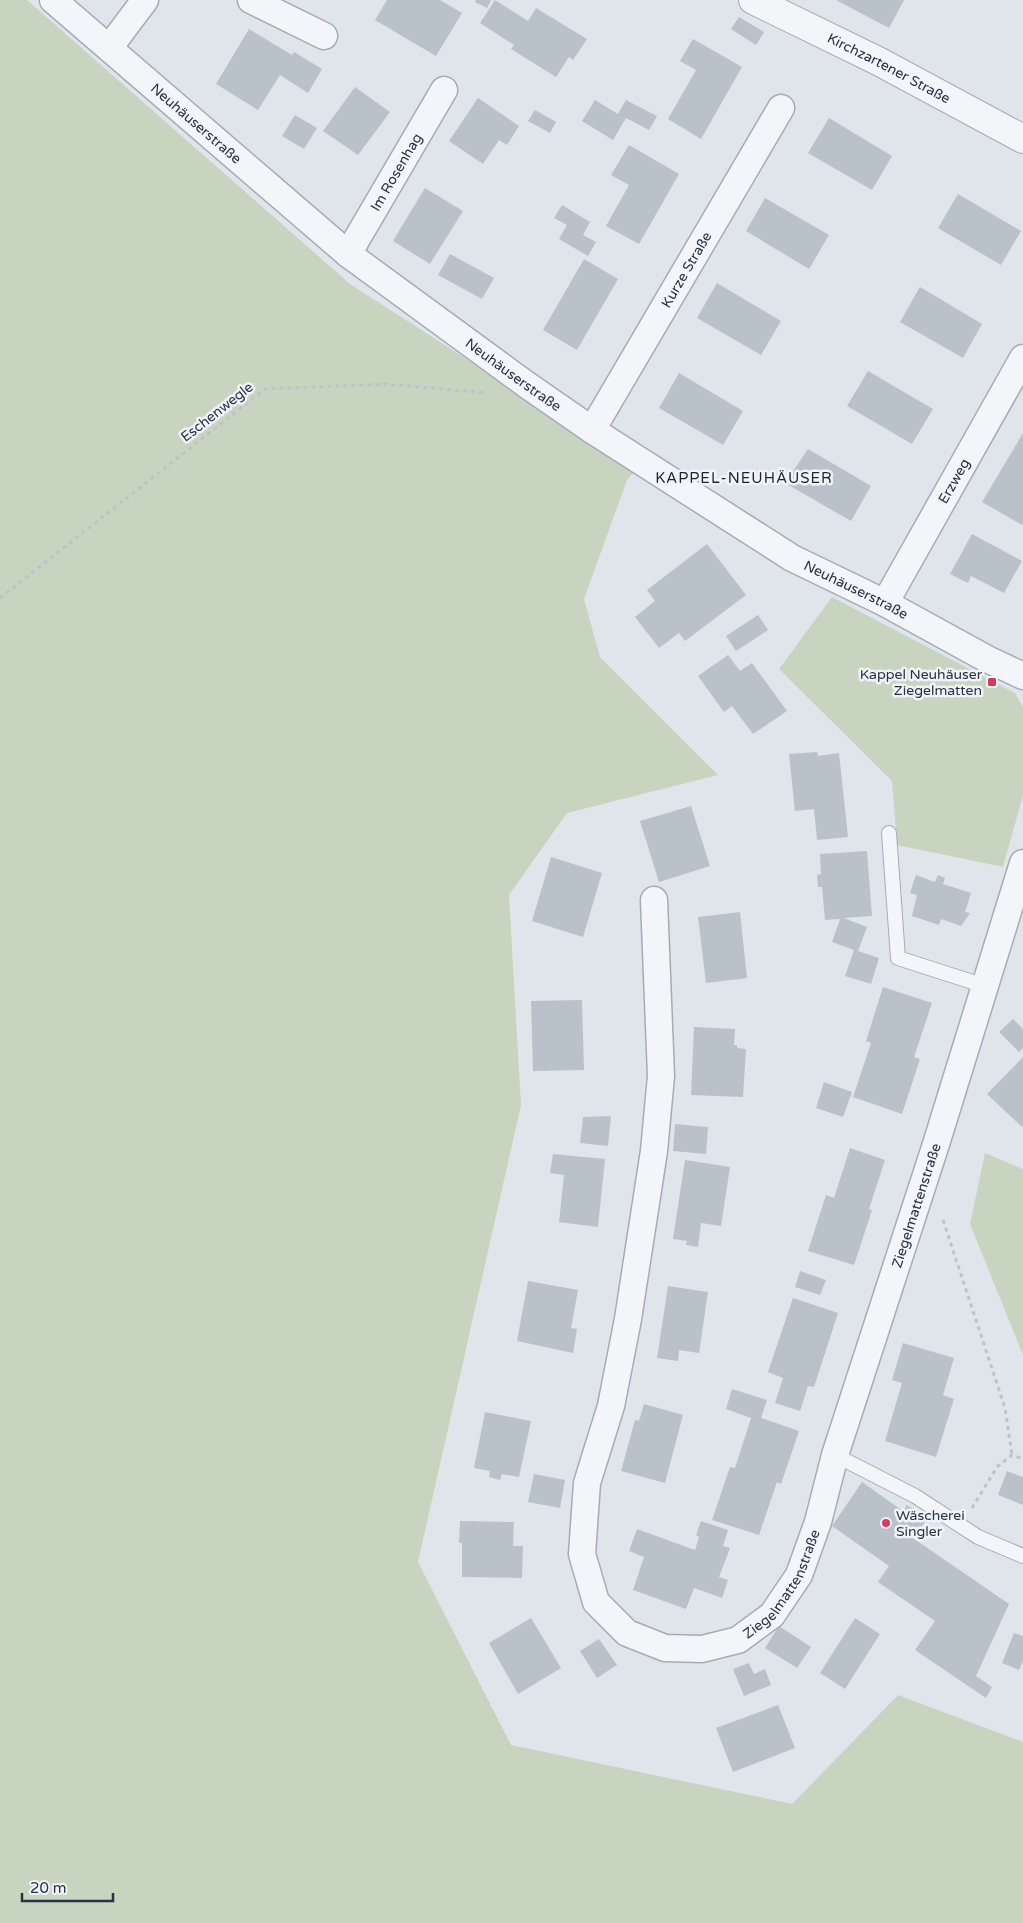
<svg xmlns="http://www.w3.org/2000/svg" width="1023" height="1923" font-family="'Varela Round',sans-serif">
<rect width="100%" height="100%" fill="#e0e5eb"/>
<g fill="#c7d5c0">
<path d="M0 0H27L350 284 499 380 635 471 627 480 584 599 600 657 718 775 567 813 509 895 521 1105 418 1562 511 1745 792 1804 898 1695 1023 1742V1923H0Z"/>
<path d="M832 597 1015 693 1023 707V795L1003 867 897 845 892 781 779 669Z"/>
<path d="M985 1153 1023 1169V1355L970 1224Z"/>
</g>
<g fill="#b9c1cb">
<path d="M387 0H440L462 13 436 56 375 20Z"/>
<path d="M476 0H491L487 8 475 2Z"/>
<path d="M495 0 528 21 536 8 587 39 573 60 569 57 556 77 511 49 514 45 480 23Z"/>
<path d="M836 0H904L889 28Z"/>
<path d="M739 17 764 32 756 45 731 29Z"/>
<path d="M249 29 292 55 294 52 322 69 308 93 280 75 258 110 216 84Z"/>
<path d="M693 39 742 67 701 139 668 119 696 70 680 61Z"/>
<path d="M355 87 390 112 358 155 323 131Z"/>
<path d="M478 98 519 126 507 145 499 140 483 164 449 141Z"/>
<path d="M595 100 618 114 626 100 657 116 649 130 626 118 613 140 582 121Z"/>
<path d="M535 110 556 122 550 133 528 121Z"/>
<path d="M295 115 317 128 304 149 282 136Z"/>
<path d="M829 118 892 156 872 190 808 153Z"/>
<path d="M629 145 679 174 639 244 606 226 629 185 611 175Z"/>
<path d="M425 188 463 211 430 264 393 241Z"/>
<path d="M958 194 1021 231 1001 265 938 228Z"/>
<path d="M765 198 829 235 809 269 746 231Z"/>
<path d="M562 205 590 222 583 235 596 242 588 256 559 239 567 225 554 218Z"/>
<path d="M450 254 494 278 482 299 438 275Z"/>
<path d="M584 259 618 279 577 350 543 330Z"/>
<path d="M717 283 781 321 761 355 697 318Z"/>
<path d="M920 287 982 324 963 358 900 322Z"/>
<path d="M868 371 933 409 912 444 847 406Z"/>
<path d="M679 373 743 411 723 445 659 408Z"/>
<path d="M1023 433V524L1022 525 982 502Z"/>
<path d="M808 449 871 486 851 521 785 483Z"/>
<path d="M972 534 1022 561 1004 593 971 576 968 583 950 574Z"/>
<path d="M707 544 746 595 685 641 679 633 659 648 635 617 655 601 647 590Z"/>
<path d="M758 615 768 630 736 651 726 636Z"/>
<path d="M728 655 740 671 752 663 787 711 753 734 732 706 724 712 698 676Z"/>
<path d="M817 752 818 756 839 753 848 837 817 840 814 809 795 811 789 754Z"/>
<path d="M691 806 710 866 659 882 640 821Z"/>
<path d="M867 851 872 916 844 918 867 927 858 951 879 958 871 984 845 976 854 950 832 942 840 919 825 920 822 887H818L817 875 821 874 820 854Z"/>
<path d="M551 857 602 873 583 937 532 921Z"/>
<path d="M916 875 935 882 938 875 945 878 943 884 971 893 965 912 970 913 961 926 941 919 939 925 912 916 917 895 910 893Z"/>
<path d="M740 912 747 978 706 983 698 917Z"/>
<path d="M883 987 932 1003 914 1057 920 1059 902 1114 853 1097 871 1043 866 1041Z"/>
<path d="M582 1000 584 1070 533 1071 531 1001Z"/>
<path d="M1013 1019 1023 1029V1048L1019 1052 999 1032Z"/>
<path d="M694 1027 735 1029 734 1045H737V1048L746 1049 743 1097 691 1095Z"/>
<path d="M1023 1057V1125L1022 1127 987 1094Z"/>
<path d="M824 1082 852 1092 843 1117 816 1108Z"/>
<path d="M611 1116 608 1146 580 1143 583 1117Z"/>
<path d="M675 1124 708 1127 706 1154 673 1151Z"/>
<path d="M850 1148 885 1160 869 1209 872 1210 854 1265 808 1251 826 1195 834 1198Z"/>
<path d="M553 1154 605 1159 598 1227 559 1222 564 1175 550 1173Z"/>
<path d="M685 1160 730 1167 721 1226 701 1223 698 1247 686 1245 687 1241 673 1239Z"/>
<path d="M800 1271 826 1280 820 1295 795 1287Z"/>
<path d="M528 1281 578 1290 571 1328 577 1329 573 1353 517 1341Z"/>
<path d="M668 1286 708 1292 699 1353 679 1350 678 1361 657 1358Z"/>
<path d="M793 1298 838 1313 814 1387 808 1386 800 1411 775 1403 783 1378 768 1372Z"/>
<path d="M903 1343 954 1358 943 1395 954 1399 936 1457 885 1441 902 1383 892 1380Z"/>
<path d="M732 1389 767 1400 761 1418 799 1431 781 1484 777 1482 759 1535 712 1520 730 1467 735 1468 751 1418 726 1409Z"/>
<path d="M644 1404 683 1415 665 1483 621 1471 635 1420 639 1421Z"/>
<path d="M485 1412 531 1421 519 1477 502 1474 500 1480 489 1477 490 1471 474 1468Z"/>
<path d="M1007 1471 1023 1477V1505L998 1495Z"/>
<path d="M534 1474 565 1480 560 1508 528 1502Z"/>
<path d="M862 1482 903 1511 907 1505 927 1519 920 1529 917 1526 910 1536 1009 1604 976 1676 992 1687 986 1698 915 1650 935 1621 878 1582 889 1566 832 1526Z"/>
<path d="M460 1521 514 1522 513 1546H523L522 1578 462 1577V1543H459Z"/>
<path d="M701 1521 728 1530 723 1546 730 1548 719 1577 728 1580 722 1598 694 1588 686 1609 633 1590 644 1557 629 1551 637 1529 695 1550 699 1537 696 1535Z"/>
<path d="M531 1618 561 1668 518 1694 489 1643Z"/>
<path d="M855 1618 880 1634 845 1689 820 1673Z"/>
<path d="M779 1626 811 1647 797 1668 765 1648Z"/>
<path d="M1014 1633 1023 1636V1661L1019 1670 1002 1663Z"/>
<path d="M599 1639 617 1665 597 1678 580 1651Z"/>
<path d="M749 1663 754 1674 765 1669 771 1685 744 1696 733 1669Z"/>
<path d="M778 1705 795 1748 733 1772 716 1728Z"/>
</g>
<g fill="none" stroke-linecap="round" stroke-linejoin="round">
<g stroke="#a4acb6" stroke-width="16">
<g id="service">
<path d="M889 833 898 958 985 986"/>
<path d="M835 1455 915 1496 978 1537 1023 1556"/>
</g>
</g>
<g stroke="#a4acb6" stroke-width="29">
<g id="minor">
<path id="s1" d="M53 0 348 254 527 385 592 430 792 558 885 603 987 659 1023 676"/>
<path d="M251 0 324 36"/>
<path d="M109 48 145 0"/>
<path id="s2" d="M348 254 444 90"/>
<path id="s3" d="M592 430 781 108"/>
<path id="s4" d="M885 603 1023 358"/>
<path id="s5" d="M654 900 661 1076 654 1151 628 1319 611 1406 587 1483 582 1554 596 1602 627 1633 665 1648 702 1649 738 1640 772 1615 799 1575 818 1522 835 1455 937 1141 1023 863"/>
</g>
</g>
<g stroke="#a4acb6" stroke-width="30">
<g id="tertiary">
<path id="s6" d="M753 0 878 61 1023 139"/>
</g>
</g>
<g stroke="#bec3c9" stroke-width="3" stroke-dasharray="4 4" stroke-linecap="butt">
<path d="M0 598 265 389 385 384 487 393"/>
<path d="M943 1220 1005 1408 1012 1455"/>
<path d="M972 1508 997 1467 1012 1455 1023 1459"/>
</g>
<use href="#service" stroke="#f3f5f8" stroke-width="14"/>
<use href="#minor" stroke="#f3f5f8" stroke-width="26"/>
<use href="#tertiary" stroke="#f3f5f8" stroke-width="28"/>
</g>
<g fill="#de375c" stroke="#f0f4f8" stroke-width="2">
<rect x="987" y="677" width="10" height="10" rx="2.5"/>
<circle cx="886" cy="1523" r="5"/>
</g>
<g text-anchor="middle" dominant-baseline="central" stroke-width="5" stroke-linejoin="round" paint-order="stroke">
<g font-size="14" fill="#263344" stroke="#f0f4f8">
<text stroke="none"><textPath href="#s6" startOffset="152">Kirchzartener Straße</textPath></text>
<text stroke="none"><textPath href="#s1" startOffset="189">Neuhäuserstraße</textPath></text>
<text stroke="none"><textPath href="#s2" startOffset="95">Im Rosenhag</textPath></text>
<text stroke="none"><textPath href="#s3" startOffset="186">Kurze Straße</textPath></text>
<text stroke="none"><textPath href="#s1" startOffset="594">Neuhäuserstraße</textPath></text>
<text transform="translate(217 412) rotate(-38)">Eschenwegle</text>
<text stroke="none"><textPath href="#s4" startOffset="140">Erzweg</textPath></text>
<text stroke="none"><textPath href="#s1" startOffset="999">Neuhäuserstraße</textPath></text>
<text stroke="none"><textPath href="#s5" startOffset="1349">Ziegelmattenstraße</textPath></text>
<text stroke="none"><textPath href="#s5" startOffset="944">Ziegelmattenstraße</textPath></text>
</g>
<g font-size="14" fill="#263344" stroke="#f0f4f8" text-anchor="end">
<text x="982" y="674">Kappel Neuhäuser<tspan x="982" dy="16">Ziegelmatten</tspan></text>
<text x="896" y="1515" text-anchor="start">Wäscherei<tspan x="896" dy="16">Singler</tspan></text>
</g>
<g font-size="15" letter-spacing="1" fill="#192435" stroke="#f0f4f8">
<text x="744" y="478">KAPPEL-NEUHÄUSER</text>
</g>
</g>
<path d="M22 1893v8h91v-8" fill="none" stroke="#263344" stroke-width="2.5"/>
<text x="30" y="1893" font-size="15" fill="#263344" stroke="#f0f4f8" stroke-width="4" paint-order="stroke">20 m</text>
</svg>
